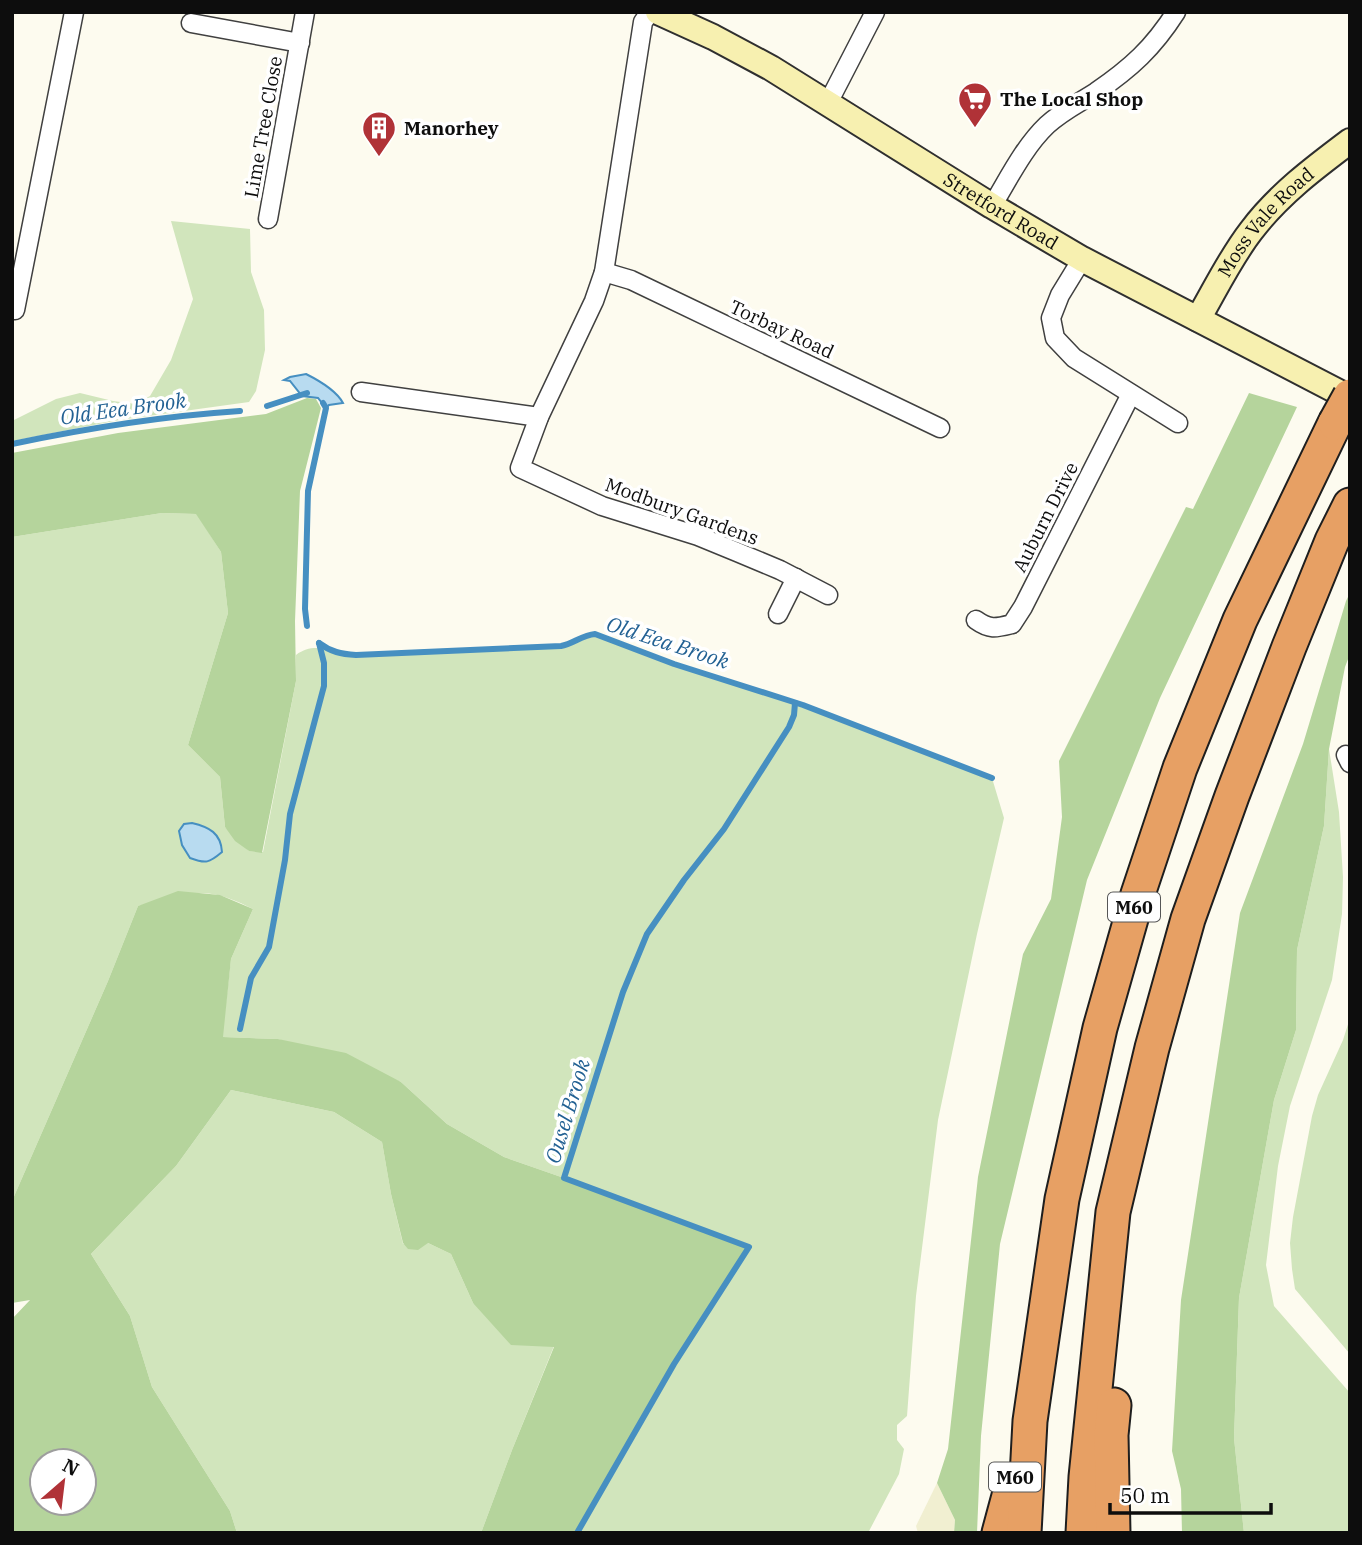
<svg xmlns="http://www.w3.org/2000/svg" width="1362" height="1545" font-family="'IBM Plex Serif',serif">
<rect width="100%" height="100%" fill="#fdfbef"/>
<path fill="#f1efd1" d="M937 1483 955 1520 954 1533H918L916 1526Z"/>
<g fill="#d1e5bc">
<path d="M171 221 250 229 251 272 264 310 265 350 256 391 249 402 119 420 12 441V421L56 399 80 393 113 401 135 404 150 396 171 360 193 299Z"/>
<path d="M162 513 197 514 221 552 228 613 188 745 220 777 225 827 249 851 263 852 296 681V655C316 640 333 654 356 655L561 646C573 644 582 635 595 634L674 664 803 705 992 778 1004 818 977 934 938 1120 916 1296 907 1416 897 1425V1440L904 1449 899 1474 868 1533H577L674 1364 749 1247 564 1178 504 1157 447 1124 401 1082 278 1039 222 1037 231 959 253 909C237 901 218 892 199 893 181 894 157 902 138 906L108 981 12 1201V537Z"/>
<path d="M1329 749 1339 812 1343 877 1342 914 1332 980 1290 1106 1278 1166 1266 1265 1274 1306 1350 1393V1533H1244L1234 1438 1239 1298 1274 1100 1296 1030 1297 950 1324 826Z"/>
<path d="M1350 1018V1354L1295 1289 1292 1269 1290 1243 1293 1217 1312 1116 1318 1095 1343 1040Z"/>
<path d="M231 1090 334 1112 382 1142 391 1194 403 1244 428 1243 451 1254 473 1303 554 1346 512 1450 481 1533H237L230 1511 152 1387 130 1316 91 1254 176 1166Z"/>
</g>
<g fill="#b5d49c" fill-rule="evenodd">
<path d="M1249 393 1297 407 1160 698 1087 880 1000 1244 981 1436 977 1533H954L955 1520 937 1483 948 1449 978 1177 1023 954 1051 899 1062 817 1059 761 1186 507 1193 509Z"/>
<path d="M307 398 316 399 321 408 300 491 295 621 296 681 262 853 249 851 235 841 225 827 220 777 188 745 228 613 221 552 196 514 162 513 12 537V453L118 433 266 414Z"/>
<path d="M1350 593V654L1345 667 1329 749 1324 826 1297 950 1296 1030 1274 1100 1239 1298 1234 1438 1244 1533H1182L1181 1489 1172 1451 1181 1300 1240 913 1303 744 1346 601Z"/>
<path d="M178 891 220 895 253 909 231 959 223 1037 278 1039 346 1053 401 1082 447 1124 504 1157 564 1178 749 1247 674 1364 577 1533H481L512 1450 554 1347 511 1345 473 1303 451 1254 428 1243 418 1250 408 1249 403 1243 391 1194 382 1142 334 1112 231 1090 176 1166 91 1254 130 1316 152 1387 230 1511 237 1533H12V1319L30 1300 12 1303V1201L108 981 138 906ZM84 1461V1503H42V1461Z"/>
</g>
<g fill="#b8dbf0" stroke="#468fc1" stroke-width="2">
<path d="M306 374C320 381 336 390 343 403L329 405 326 408 318 398 302 396 290 381 284 380 290 377Z"/>
<path d="M192 823C209 827 221 833 222 852 209 863 206 864 190 858L182 845 179 831 184 824Z"/>
</g>
<g fill="none" stroke-linecap="round" stroke-linejoin="round">
<g stroke="#468fc1" stroke-width="6">
<path d="M267 406 307 393"/>
<path d="M12 444C88 428 163 416 240 411"/>
<path d="M307 626 305 609 308 491 326 408 323 403"/>
<path d="M319 643C331 652 341 654 356 655L561 646C573 644 582 635 595 634L674 664 803 705 992 778"/>
<path d="M240 1029 251 978 269 947 285 860 290 814 324 686V663L319 643"/>
<path d="M577 1533 674 1364 749 1247 564 1178 623 992 647 934 684 880 724 829 789 727 794 715 795 703"/>
</g>
<g stroke="#404040" stroke-width="21">
<g id="street">
<path d="M650 12 643 22 604 272 594 301 539 417 520 468 602 506 698 536 737 552 780 570 828 595"/>
<path d="M191 23 300 43"/>
<path d="M828 103 875 12"/>
<path d="M992 206C1009 178 1024 147 1047 125 1062 111 1079 103 1096 92 1131 68 1153 48 1176 12"/>
<path d="M268 219 305 12"/>
<path d="M1082 259 1060 295 1051 318 1055 338 1074 358 1178 423"/>
<path d="M604 272 631 280 940 428"/>
<path d="M15 310 74 12"/>
<path d="M361 392 539 417"/>
<path d="M778 614 796 578"/>
<path d="M976 620C990 630 996 628 1012 624L1023 607 1131 394"/>
<path d="M1346 755 1350 763"/>
</g>
</g>
<g stroke="#2f2f2f" stroke-width="28">
<g id="secondary">
<path id="s1" d="M658 12 713 37 771 68 992 206 1082 259 1350 398"/>
<path id="s2" d="M1198 319C1215 290 1230 258 1251 231 1278 195 1314 168 1350 141"/>
</g>
</g>
<g stroke="#1e1e1e" stroke-width="37">
<g id="highway">
<path d="M999 1533 1013 1481"/>
<path d="M1024 1533 1030 1421 1062 1199 1100 1028 1138 894 1180 768 1240 620 1335 423"/>
<path d="M1083 1533 1086 1477 1113 1212 1152 1048 1188 919 1232 796 1289 647 1332 541 1350 505"/>
<path d="M1113 1533 1111 1435 1114 1405"/>
</g>
</g>
<use href="#street" stroke="#fff" stroke-width="18"/>
<use href="#secondary" stroke="#f7f0b0" stroke-width="24"/>
<use href="#highway" stroke="#e7a064" stroke-width="33"/>
<g stroke="#1e1e1e" stroke-width="37" stroke-linecap="butt">
<path id="highway-bridge" d="M1335 423 1350 396"/>
</g>
<use href="#highway-bridge" stroke="#e7a064" stroke-width="33"/>
</g>
<defs>
<g id="supermarket-pin" transform="scale(1.75)"><path d="M0 17L-7.5 6A9.5 9.5 0 1 1 7.5 6Z" fill="#b03237" stroke="#fff"/><path d="M-6-5.5h2.5l.6 2H6L4.5 2H-2.5L-4.4-4H-6ZM-1.5 3.2a1.3 1.3 0 1 0 .1 0ZM3 3.2a1.3 1.3 0 1 0 .1 0Z" fill="#fff"/></g>
<g id="building-pin" transform="scale(1.75)"><path d="M0 17L-7.5 6A9.5 9.5 0 1 1 7.5 6Z" fill="#b03237" stroke="#fff"/><path d="M-4-6H4V6H1V3H-1V6H-4ZM-2.5-4.3h1.7v1.8h-1.7ZM.8-4.3h1.7v1.8H.8ZM-2.5-1h1.7V.8h-1.7ZM.8-1h1.7V.8H.8Z" fill="#fff"/></g>
</defs>
<g fill-rule="evenodd">
<use href="#supermarket-pin" x="975" y="99"/>
<use href="#building-pin" x="379" y="128"/>
</g>
<g text-anchor="middle" dominant-baseline="central" stroke-width="7" stroke-linejoin="round" paint-order="stroke">
<g fill="#fff" stroke="#565656" stroke-width="2">
<rect x="1108" y="892.5" width="52" height="29" rx="5"/>
<rect x="989" y="1462.5" width="52" height="29" rx="5"/>
</g>
<g font-size="18" font-weight="bold" fill="#0d0d0d">
<text x="1134" y="907">M60</text>
<text x="1015" y="1477">M60</text>
</g>
<g font-size="19" font-weight="bold" fill="#0d0d0d" stroke="#fff" text-anchor="start">
<text x="1000" y="99">The Local Shop</text>
<text x="404" y="128">Manorhey</text>
</g>
<g font-size="19" fill="#0d0d0d" stroke="#fff">
<text transform="translate(263 127) rotate(-80)">Lime Tree Close</text>
<text stroke="none"><textPath href="#s1" startOffset="397">Stretford Road</textPath></text>
<text stroke="none"><textPath href="#s2" startOffset="119">Moss Vale Road</textPath></text>
<text transform="translate(782 329) rotate(25)">Torbay Road</text>
<text transform="translate(682 511) rotate(20)">Modbury Gardens</text>
<text transform="translate(1045 517) rotate(-63)">Auburn Drive</text>
</g>
<g font-size="21" font-style="italic" fill="#226193" stroke="#fff">
<text transform="translate(123 408) rotate(-8)">Old Eea Brook</text>
<text transform="translate(668 642) rotate(18)">Old Eea Brook</text>
<text transform="translate(567 1111) rotate(-73)">Ousel Brook</text>
</g>
</g>
<rect width="1362" height="1545" fill="none" stroke="#0d0d0d" stroke-width="28"/>
<g transform="translate(63 1482) rotate(28)"><circle r="33" fill="#ffffff" stroke="#9e9e9e" stroke-width="2"/>
<path d="M0-5L12 26L0 18L-12 26Z" fill="#b03237"/>
<text y="-10" font-size="19" font-weight="bold" text-anchor="middle" fill="#0d0d0d">N</text>
</g>
<path d="M1110 1503v10h161v-10" fill="none" stroke="#0d0d0d" stroke-width="3.5"/>
<text x="1120" y="1503" font-size="21" fill="#0d0d0d" stroke="#ffffff" stroke-width="5" paint-order="stroke">50 m</text>
</svg>
